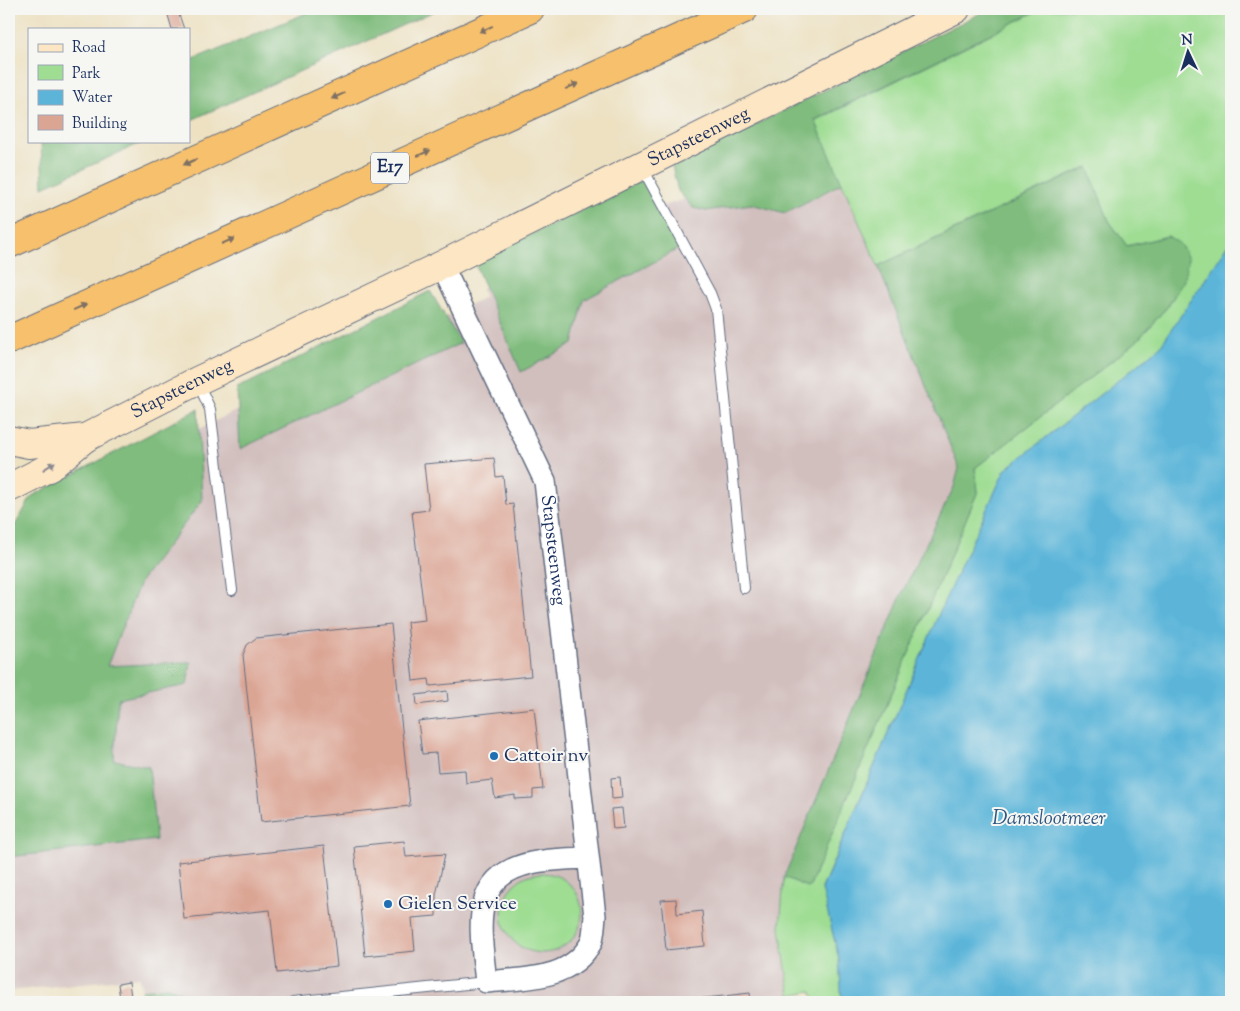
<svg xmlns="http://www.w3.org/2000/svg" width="1240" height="1011" font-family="'Sorts Mill Goudy',serif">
<rect width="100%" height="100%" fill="#f6f6f2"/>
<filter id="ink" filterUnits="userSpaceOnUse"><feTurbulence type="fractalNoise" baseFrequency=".02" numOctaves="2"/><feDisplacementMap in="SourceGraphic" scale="10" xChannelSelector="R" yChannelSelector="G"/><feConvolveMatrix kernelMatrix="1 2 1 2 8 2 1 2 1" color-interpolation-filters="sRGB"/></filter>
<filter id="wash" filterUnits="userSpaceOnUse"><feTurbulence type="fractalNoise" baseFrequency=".0096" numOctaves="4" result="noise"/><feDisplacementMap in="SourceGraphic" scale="20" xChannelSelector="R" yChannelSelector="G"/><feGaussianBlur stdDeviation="1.12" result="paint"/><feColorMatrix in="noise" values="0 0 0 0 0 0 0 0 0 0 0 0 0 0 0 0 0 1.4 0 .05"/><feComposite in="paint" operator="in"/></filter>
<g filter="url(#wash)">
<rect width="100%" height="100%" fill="#ede1c2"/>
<path fill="#d1bfbe" d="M842 183 878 266 959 468 954 487 784 877 780 928 790 995 788 1002H194L193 997 168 987 142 990 140 977 9 991V676L69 494 376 341 443 318 485 297 481 289 630 217 685 199 693 208 706 211 751 203 785 213Z"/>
<g fill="#9fdd93" stroke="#5d8678">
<path d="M1041 9H1231V241L1159 348 1005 470 944 602 822 888 839 959 842 1002H817L811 991 790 995 780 928 784 877 809 887 978 491 975 468 1136 342 1168 306 1184 280 1168 236 1127 246 1109 221 1087 167 878 266 815 121Z"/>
<circle cx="542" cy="913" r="40"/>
</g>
<g fill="#7fbc7d" stroke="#4d766e">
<path d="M316 9H439L189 121V62Z"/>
<path d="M989 9H1041L815 120 842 183 785 213 751 204 706 211 693 208 678 191 672 166Z"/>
<path d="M41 141H145L43 187Z"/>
<path d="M1088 167 1109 221 1127 246 1168 236 1180 244 1188 258 1184 280 1168 306 1136 342 975 468 978 491 809 888 784 877 903 591 954 487 959 468 878 266Z"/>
<path d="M643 180 680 248 584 300 573 344 521 372 474 262Z"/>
<path d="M430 291 461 343 240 449 237 389Z"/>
<path d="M198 409 202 501 141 580 107 666 191 662 187 685 118 699 114 760 149 767 156 840 9 857V536L32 496Z"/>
<path d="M168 987 193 997 194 1002H143L142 990Z"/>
</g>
<path fill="#5cb5d9" stroke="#3c729c" d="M1231 241V1002H842L839 959 822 889 944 602 1005 470 1159 348Z"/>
<g id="blocks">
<g fill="#dba594">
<path d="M177 9 184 29H172L167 12Z"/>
<path d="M494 458 496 477 503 476 506 505 513 504 531 676 430 686 429 679 413 681 407 622 425 620 412 512 429 510 424 464Z"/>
<path d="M391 624 410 806 261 822 243 655 247 645 256 638Z"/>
<path d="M447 691 448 701 417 705 416 695Z"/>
<path d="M534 708 543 789 533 790V798L515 799V795L495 798 492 780 466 783 465 770 438 772 436 753 422 754 418 721Z"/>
<path d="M620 777 622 798 612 799 611 778Z"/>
<path d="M622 808 624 828 613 829 611 809Z"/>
<path d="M404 841 406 857 445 854 436 895V916L412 918 415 951 365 956 354 846Z"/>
<path d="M324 846 337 966 277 973 270 910 184 919 178 862Z"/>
<path d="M676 899 677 914 702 911 705 946 666 950 661 900Z"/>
<path d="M129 982 131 997 120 999 118 984Z"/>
<path d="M750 993 751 1002H679V1001Z"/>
</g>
</g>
</g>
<g filter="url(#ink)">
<use href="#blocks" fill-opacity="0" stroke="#646d81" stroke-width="1"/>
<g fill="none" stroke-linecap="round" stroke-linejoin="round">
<g stroke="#646d81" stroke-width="12">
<g id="lane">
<path d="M642 167 710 293 716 309 744 588"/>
<path d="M198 383 210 409 232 590"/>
<path d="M293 1002 486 982"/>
</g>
</g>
<g stroke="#646d81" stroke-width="24">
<g id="street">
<path id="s1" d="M442 265 545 481 595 916C594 924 594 936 591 943 570 981 524 978 486 982 481 932 467 877 531 863 549 859 570 859 588 858"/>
</g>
</g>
<g stroke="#646d81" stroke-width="30">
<g id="secondary">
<path d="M9 440 29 444 85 438"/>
<path id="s2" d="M9 488 50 467 85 438 197 381 442 265 956 9"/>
</g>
</g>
<g stroke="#646d81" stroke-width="30">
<g id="highway">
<path d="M9 244 530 9"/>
<path d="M9 340 744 9"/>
</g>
</g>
<use href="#lane" stroke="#fff" stroke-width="10"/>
<use href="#street" stroke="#fff" stroke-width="21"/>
<use href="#secondary" stroke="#fce6c4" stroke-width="28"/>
<use href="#highway" stroke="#f7c06c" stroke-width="28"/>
</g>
<defs><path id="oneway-solid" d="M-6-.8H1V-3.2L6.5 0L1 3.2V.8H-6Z" transform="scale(1.25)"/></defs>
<g fill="#7e7064">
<use href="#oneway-solid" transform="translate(486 29) rotate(156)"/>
<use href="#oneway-solid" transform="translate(572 86) rotate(-24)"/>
<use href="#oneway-solid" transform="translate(338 96) rotate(156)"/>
<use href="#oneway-solid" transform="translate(424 153) rotate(-24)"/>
<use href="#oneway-solid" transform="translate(190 162) rotate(156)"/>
<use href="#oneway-solid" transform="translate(228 241) rotate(-24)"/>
<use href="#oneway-solid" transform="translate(80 307) rotate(-24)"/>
</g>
<use fill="#8c8a91" href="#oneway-solid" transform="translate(49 466) rotate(-33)"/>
</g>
<g fill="#1f6fb2" stroke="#f6f6f2" stroke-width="2">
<circle cx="494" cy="756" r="5"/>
<circle cx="388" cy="904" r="5"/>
</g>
<g text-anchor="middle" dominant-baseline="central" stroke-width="4" stroke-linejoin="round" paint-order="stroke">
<rect fill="#f6f6f2" stroke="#5d6b8a" stroke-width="1" x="371" y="152.5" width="38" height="31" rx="4"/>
<g font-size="18" font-weight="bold" fill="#1b2f5e">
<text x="390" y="168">E17</text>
</g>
<g font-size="19" fill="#1b2f5e" stroke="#f6f6f2">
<text stroke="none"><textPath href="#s2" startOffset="775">Stapsteenweg</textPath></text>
<text stroke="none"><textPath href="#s2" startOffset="200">Stapsteenweg</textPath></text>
<text stroke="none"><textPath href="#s1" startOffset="309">Stapsteenweg</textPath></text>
</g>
<g font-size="19" fill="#1b2f5e" stroke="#f6f6f2" text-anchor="start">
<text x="504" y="756">Cattoir nv</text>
<text x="398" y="904">Gielen Service</text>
</g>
<g font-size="20" font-style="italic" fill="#2e5783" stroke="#f6f6f2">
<text x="1049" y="819">Damslootmeer</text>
</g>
</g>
<rect width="1240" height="1011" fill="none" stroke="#f6f6f2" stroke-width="30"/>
<rect x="28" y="28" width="162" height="115" fill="#f6f6f2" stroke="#9ea6b7"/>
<rect x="38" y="44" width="25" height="8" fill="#fce6c4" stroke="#9ea6b7"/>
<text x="72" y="52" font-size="15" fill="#1b2f5e">Road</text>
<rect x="38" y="65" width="25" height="15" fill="#9fdd93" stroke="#9ea6b7"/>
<text x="72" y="78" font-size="15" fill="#1b2f5e">Park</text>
<rect x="38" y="90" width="25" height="15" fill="#5cb5d9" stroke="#9ea6b7"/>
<text x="72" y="102" font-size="15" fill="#1b2f5e">Water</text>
<rect x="38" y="115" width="25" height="15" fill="#dba594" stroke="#9ea6b7"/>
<text x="72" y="128" font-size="15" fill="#1b2f5e">Building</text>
<g transform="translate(1188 52) rotate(356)" stroke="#f6f6f2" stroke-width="4" paint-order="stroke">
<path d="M0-4L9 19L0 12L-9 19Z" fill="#1b2f5e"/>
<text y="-8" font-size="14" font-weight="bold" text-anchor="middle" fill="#1b2f5e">N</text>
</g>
</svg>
